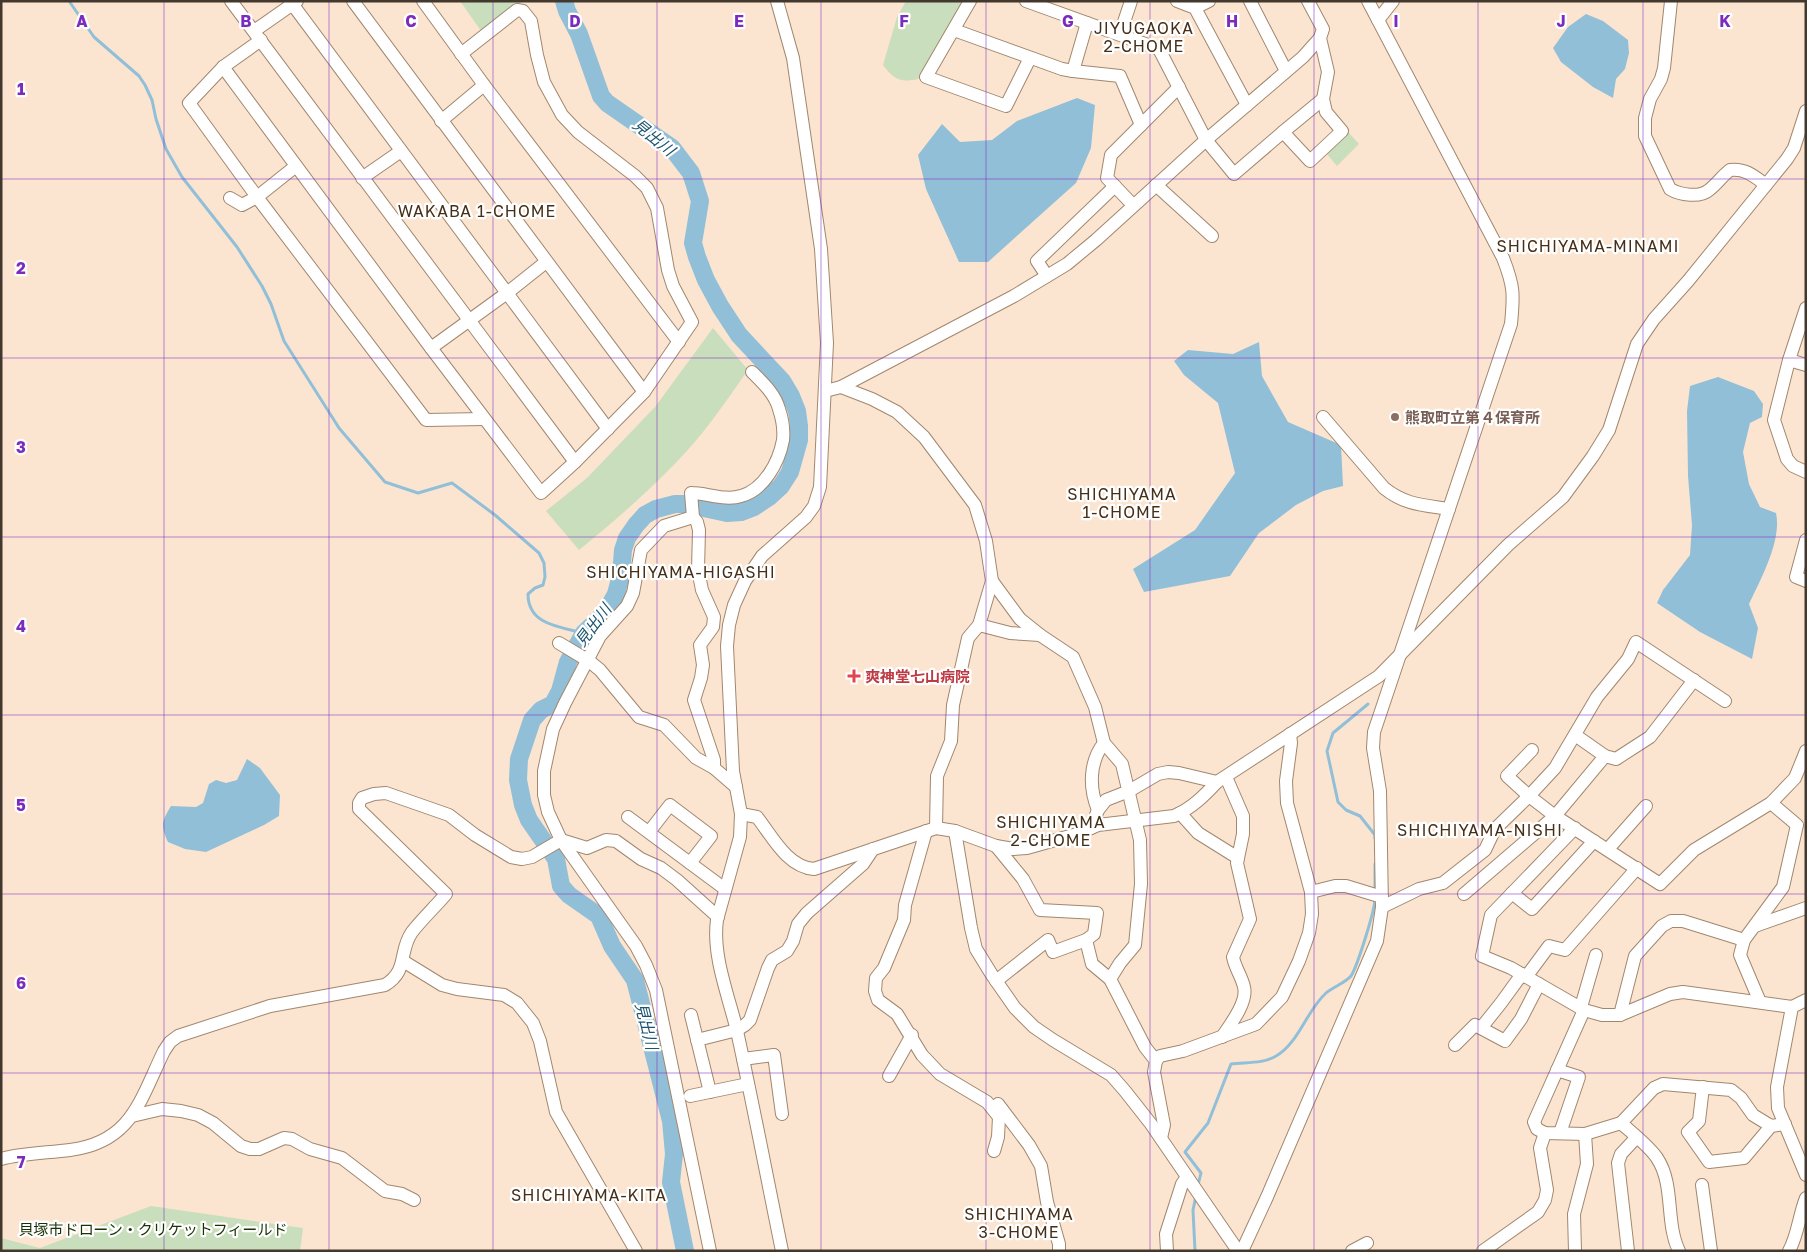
<svg xmlns="http://www.w3.org/2000/svg" width="1807" height="1252" font-family="'Golos Text','Noto Sans JP',sans-serif">
<rect width="100%" height="100%" fill="#fce5d0"/>
<g fill="#c9debc">
<path d="M460 1H521L517 10 484 35Z"/>
<path d="M906 1H964L918 79C899 83 894 79 883 65L897 17Z"/>
<path d="M1348 132 1359 144 1337 166 1326 153Z"/>
<path d="M713 328 748 370C733 391 719 412 703 432 667 476 623 514 579 550L546 511 587 478 655 407Z"/>
<path d="M151 1206 303 1228 300 1251H1V1238L40 1248Z"/>
</g>
<g fill="#92bfd8">
<path d="M1586 14 1603 21 1628 40 1629 53 1625 69 1616 79 1613 98 1593 87 1561 62 1553 48 1568 27Z"/>
<path d="M1077 98 1095 105 1091 148 1076 183 988 262H959L926 189 918 155 942 124 960 142 992 140 1017 121Z"/>
<path d="M1259 342 1262 376 1288 422 1341 445 1343 486 1323 491 1296 505 1259 533 1230 576 1144 592 1133 569 1195 530 1235 473 1218 403 1184 375 1174 361 1188 350 1233 354Z"/>
<path d="M1718 377 1754 391 1763 404 1762 417 1750 423 1743 452 1749 484 1760 507 1776 513C1782 540 1761 579 1749 604L1758 628 1752 659 1700 632 1657 603 1663 590 1690 555 1692 525 1688 476 1687 411 1690 386Z"/>
<path d="M247 759 260 768 280 795 279 816 264 825 206 852 185 849 168 842C160 825 162 821 171 806L196 807 203 803 209 784 216 780 226 783 237 780Z"/>
</g>
<g fill="none" stroke-linecap="round" stroke-linejoin="round">
<g stroke="#92bfd8" stroke-width="3">
<path d="M69 1 94 37 139 76 145 85 152 100 156 119 166 149 182 177 237 247 262 286 271 304 284 341 339 428 385 482 418 493 452 483 495 515 539 553 544 563 545 577 543 585 535 588 528 594C528 625 560 627 584 633"/>
<path d="M1368 704 1333 733 1327 751 1338 802 1346 810 1360 816 1375 835V838"/>
<path d="M1375 890V864"/>
<path d="M1198 1185 1201 1173 1185 1152 1208 1123 1231 1064C1246 1062 1263 1064 1276 1056 1298 1044 1307 1010 1326 993 1333 987 1345 983 1351 976 1357 967 1375 910 1375 899"/>
<path d="M1195 1251 1193 1210 1196 1196"/>
</g>
<path stroke="#92bfd8" stroke-width="18" d="M564 1 567 11 579 34 601 96 607 103 672 148 691 173 700 201 693 243 697 257 706 280 720 306 739 335 782 381 791 396 797 411 799 426V440L790 472 781 486 769 497 754 507 741 512 727 513 685 504H675L656 509 645 515 636 525 627 538 623 550 621 575 616 594 606 612 584 633 568 662 560 691 553 704 541 710 532 720 519 759 518 780 523 805 529 820 556 859 561 886 569 895 599 916 612 946 635 980 671 1121 674 1154 671 1182 685 1251"/>
<g stroke="#a1876e" stroke-width="14">
<g id="minor">
<path d="M231 1 575 462"/>
<path d="M290 1 608 429"/>
<path d="M353 1 644 392"/>
<path d="M423 1 484 85 679 342"/>
<path d="M777 1 793 58 821 249 827 343 820 487 814 506 806 517 762 556 745 581 734 605 729 625 727 646 733 771 741 814 740 837 717 920C712 956 729 997 737 1031 753 1104 767 1178 782 1251"/>
<path d="M970 1 926 77 1006 106 1030 58"/>
<path d="M1026 1 1159 49 1206 140 1234 174 1283 132 1310 161 1342 131 1326 112 1323 99 1328 72 1320 38 1323 29 1308 1"/>
<path d="M1177 1 1195 8 1247 105"/>
<path d="M1250 1 1286 71"/>
<path d="M1671 1 1664 68 1661 79 1650 99 1645 118V136L1670 189C1680 195 1700 198 1709 190 1717 184 1722 176 1730 170 1745 168 1754 176 1766 185"/>
<path d="M1195 8 1209 1"/>
<path d="M1378 20 1393 1"/>
<path d="M954 30 1062 69 1073 71 1120 76 1141 125"/>
<path d="M254 31 297 1"/>
<path d="M1120 34 1131 1"/>
<path d="M261 40 223 67 189 103 257 197 426 420 484 419"/>
<path d="M223 67 431 348 541 493 575 462 644 392 692 322 673 286 668 270 657 208 647 188 635 176 578 132 562 115 544 82 537 55 531 21 523 11 517 10 461 54"/>
<path d="M1073 71 1087 23"/>
<path d="M441 121 484 85"/>
<path d="M1283 132 1323 99"/>
<path d="M362 178 401 151"/>
<path d="M1156 185 1212 236"/>
<path d="M230 198 242 205 257 197 296 166"/>
<path d="M1133 205 1107 178 1111 155 1179 87"/>
<path d="M1047 276 1037 261 1115 186"/>
<path d="M1806 308 1789 360 1774 420 1787 459 1793 466 1806 472"/>
<path d="M431 348 507 293 546 262"/>
<path d="M1789 360 1806 365"/>
<path d="M841 387 872 399 897 412 924 437 975 505 986 541 992 581 979 625 968 638 953 705 951 741 937 776 936 828"/>
<path d="M825 391 841 387 1014 296 1067 264 1096 240 1206 140 1303 57 1320 38"/>
<path d="M1323 417 1384 488C1405 505 1423 505 1449 509"/>
<path d="M693 517 664 526 641 550 633 593 627 606 600 636 565 703 553 729 544 771V795L548 812 561 840 636 946 646 965 656 990 710 1251"/>
<path d="M1806 540 1796 577 1806 581"/>
<path d="M992 581 1020 619 1040 635 1073 657 1095 707 1104 743 1122 764 1140 840 1141 884 1135 945 1120 963 1110 979"/>
<path d="M979 625 1010 633 1040 635"/>
<path d="M559 643 589 661 600 670 639 717 664 725 696 758 714 768 736 787"/>
<path d="M1575 735 1605 756 1616 759 1650 737 1694 680"/>
<path d="M1532 750 1507 776 1529 796 1555 768 1597 697 1628 659 1636 642 1725 701"/>
<path d="M714 768V760L694 700 701 678 703 665 700 645 713 627 714 617 702 590 698 570 699 530 697 522 693 517 691 493C707 493 725 501 741 496 764 490 779 462 783 440 784 431 782 418 779 409 775 394 763 383 752 372"/>
<path d="M1098 810C1089 788 1089 762 1104 743"/>
<path d="M1180 813 1198 833 1238 858"/>
<path d="M741 814 757 817C772 836 787 867 814 869L936 828 955 831 996 846 1013 849 1027 848 1077 834 1098 825 1174 816C1192 808 1204 796 1217 782L1379 676 1508 545 1563 497 1593 456 1609 430 1637 344 1654 319 1688 281 1787 159 1794 148 1806 111"/>
<path d="M628 817 725 889"/>
<path d="M1091 828 1098 810 1106 800 1129 791 1158 774 1168 772 1179 773 1217 782"/>
<path d="M1575 828 1491 915 1482 956 1511 968 1584 1010 1602 1015H1620L1670 994 1683 992 1792 1007"/>
<path d="M926 831 905 905 904 920 884 968 876 978 875 991 878 1000 897 1014 922 1055 940 1074 987 1102 999 1117 998 1137 994 1151"/>
<path d="M955 831 971 928 976 949 992 975 1015 1008 1034 1027 1053 1040 1111 1075 1125 1091 1151 1124 1238 1251"/>
<path d="M649 832 670 805 711 836 690 863"/>
<path d="M996 846 1023 879 1040 910 1097 913 1094 934 1086 940"/>
<path d="M1608 849 1646 806"/>
<path d="M1311 892 1335 886H1346L1382 897"/>
<path d="M1512 893 1532 909 1594 841"/>
<path d="M1464 894 1555 816 1605 756"/>
<path d="M1382 907 1419 889 1443 883 1485 850 1495 829 1529 796 1555 816 1660 884 1694 850 1771 803 1795 778 1806 751"/>
<path d="M1755 926 1806 908"/>
<path d="M403 961 442 985 457 989 504 995 517 1003 533 1023 540 1041 556 1112 636 1251"/>
<path d="M1526 977 1549 946 1565 950 1637 868"/>
<path d="M996 981 1048 940 1053 952 1086 940 1092 964 1110 979 1145 1047 1156 1061"/>
<path d="M1806 1000 1792 1007 1777 1087 1778 1108 1806 1175"/>
<path d="M1760 1002 1740 955 1744 940 1783 887 1797 825 1771 803"/>
<path d="M1581 1007 1596 955"/>
<path d="M1584 1010 1534 1122 1537 1129 1545 1133 1585 1134 1621 1123C1632 1133 1649 1146 1657 1158 1675 1185 1665 1222 1679 1251"/>
<path d="M691 1015 710 1092"/>
<path d="M1620 1015 1635 956 1662 926 1671 921H1683L1744 940"/>
<path d="M1481 1028 1501 1003 1522 974"/>
<path d="M1222 1037C1230 1025 1248 1002 1244 987 1242 977 1235 968 1233 957L1250 919 1237 863 1243 834V816L1226 777"/>
<path d="M697 1040 737 1030 745 1025 750 1020 768 968 772 960 787 951 793 941 798 924 807 913 863 864 873 849"/>
<path d="M1455 1045 1475 1025 1505 1041 1521 1019 1539 984"/>
<path d="M743 1059 774 1055 782 1114"/>
<path d="M1557 1070 1579 1077 1560 1133"/>
<path d="M889 1076 912 1035"/>
<path d="M1703 1087 1699 1121 1688 1132 1709 1162 1744 1158 1771 1126"/>
<path d="M690 1096 748 1084"/>
<path d="M998 1104 1029 1145 1041 1166 1047 1202 1059 1244V1251"/>
<path d="M132 1116 162 1109 181 1111 198 1115 213 1123 241 1146 250 1149H259L284 1138 292 1139 310 1149 342 1158 385 1191 402 1194 414 1200"/>
<path d="M1621 1123 1654 1088 1663 1084 1731 1090 1741 1098 1753 1115 1771 1126 1785 1124"/>
<path d="M1161 1138 1164 1125 1154 1072 1156 1061 1160 1056 1183 1051 1256 1024 1282 997 1299 961 1309 933 1312 914 1311 892 1287 803 1286 781 1291 743 1290 734"/>
<path d="M1 1159C23 1153 47 1153 70 1150 132 1142 140 1100 164 1051L170 1042 178 1036 270 1006 385 985C409 970 398 952 412 932 422 919 435 907 446 894L359 809V803L362 798 374 794 386 793 449 815 475 835 511 857 522 859 532 857 561 840 587 848 606 840 616 841 641 859 661 868 677 880 718 917"/>
<path d="M1702 1185 1711 1251"/>
<path d="M1167 1251 1166 1234 1182 1184 1187 1177"/>
<path d="M1242 1251 1267 1197 1377 941 1382 907 1380 791 1373 748 1374 732 1511 324C1514 294 1514 286 1503 258L1368 1"/>
<path d="M1352 1251 1367 1243"/>
<path d="M1483 1251 1538 1212 1545 1200 1547 1190 1540 1148 1545 1133"/>
<path d="M1575 1251 1574 1214 1587 1164 1585 1134"/>
<path d="M1628 1251 1618 1163 1621 1154 1636 1138"/>
<path d="M1789 1251C1798 1235 1799 1215 1806 1198"/>
</g>
</g>
<use href="#minor" stroke="#fff" stroke-width="12"/>
</g>
<path fill="none" stroke="#7b2cbf" stroke-width="1" stroke-opacity="0.55" d="M164 1V1251M329 1V1251M493 1V1251M657 1V1251M821 1V1251M986 1V1251M1150 1V1251M1314 1V1251M1478 1V1251M1643 1V1251M1 179H1806M1 358H1806M1 537H1806M1 715H1806M1 894H1806M1 1073H1806"/>
<circle fill="#8d6e63" stroke="#fff" stroke-width="2" cx="1395" cy="417" r="5"/>
<path fill="#e0444e" stroke="#fff" stroke-width="2" d="M851.5 668.5h5v5h5v5h-5v5h-5v-5h-5v-5h5z"/>
<g text-anchor="middle" dominant-baseline="central" stroke-width="4.5" stroke-linejoin="round" paint-order="stroke">
<g font-size="15" font-weight="bold" fill="#785e54" stroke="#fff" text-anchor="start">
<text x="1405" y="417">熊取町立第４保育所</text>
</g>
<g font-size="15" font-weight="bold" fill="#be3a42" stroke="#fff" text-anchor="start">
<text x="865" y="676">爽神堂七山病院</text>
</g>
<g font-size="15" fill="#1a3106" stroke="#fff">
<text x="153" y="1229">貝塚市ドローン・クリケットフィールド</text>
</g>
<g font-size="16" letter-spacing="1" fill="#452f18" stroke="#fff">
<text x="1144" y="28">JIYUGAOKA<tspan x="1144" dy="18">2-CHOME</tspan></text>
<text x="477" y="211">WAKABA 1-CHOME</text>
<text x="1588" y="246">SHICHIYAMA-MINAMI</text>
<text x="1122" y="494">SHICHIYAMA<tspan x="1122" dy="18">1-CHOME</tspan></text>
<text x="681" y="572">SHICHIYAMA-HIGASHI</text>
<text x="1051" y="822">SHICHIYAMA<tspan x="1051" dy="18">2-CHOME</tspan></text>
<text x="1480" y="830">SHICHIYAMA-NISHI</text>
<text x="589" y="1195">SHICHIYAMA-KITA</text>
<text x="1019" y="1214">SHICHIYAMA<tspan x="1019" dy="18">3-CHOME</tspan></text>
</g>
<g font-size="16" font-style="italic" fill="#1d5570" stroke="#fff">
<text transform="translate(654 137) rotate(39)">見出川</text>
<text transform="translate(593 625) rotate(-53)">見出川</text>
<text transform="translate(647 1026) rotate(76)">見出川</text>
</g>
</g>
<g font-size="16" text-anchor="middle" font-weight="bold" fill="#7b2cbf" stroke="#fff" stroke-width="4.5" stroke-linejoin="round" paint-order="stroke">
<text x="82" y="27">A</text>
<text x="246" y="27">B</text>
<text x="411" y="27">C</text>
<text x="575" y="27">D</text>
<text x="739" y="27">E</text>
<text x="904" y="27">F</text>
<text x="1068" y="27">G</text>
<text x="1232" y="27">H</text>
<text x="1396" y="27">I</text>
<text x="1561" y="27">J</text>
<text x="1725" y="27">K</text>
<text x="21" y="95">1</text>
<text x="21" y="274">2</text>
<text x="21" y="453">3</text>
<text x="21" y="632">4</text>
<text x="21" y="811">5</text>
<text x="21" y="989">6</text>
<text x="21" y="1168">7</text>
</g>
<rect width="1807" height="1252" fill="none" stroke="#43382d" stroke-width="5"/>
</svg>
